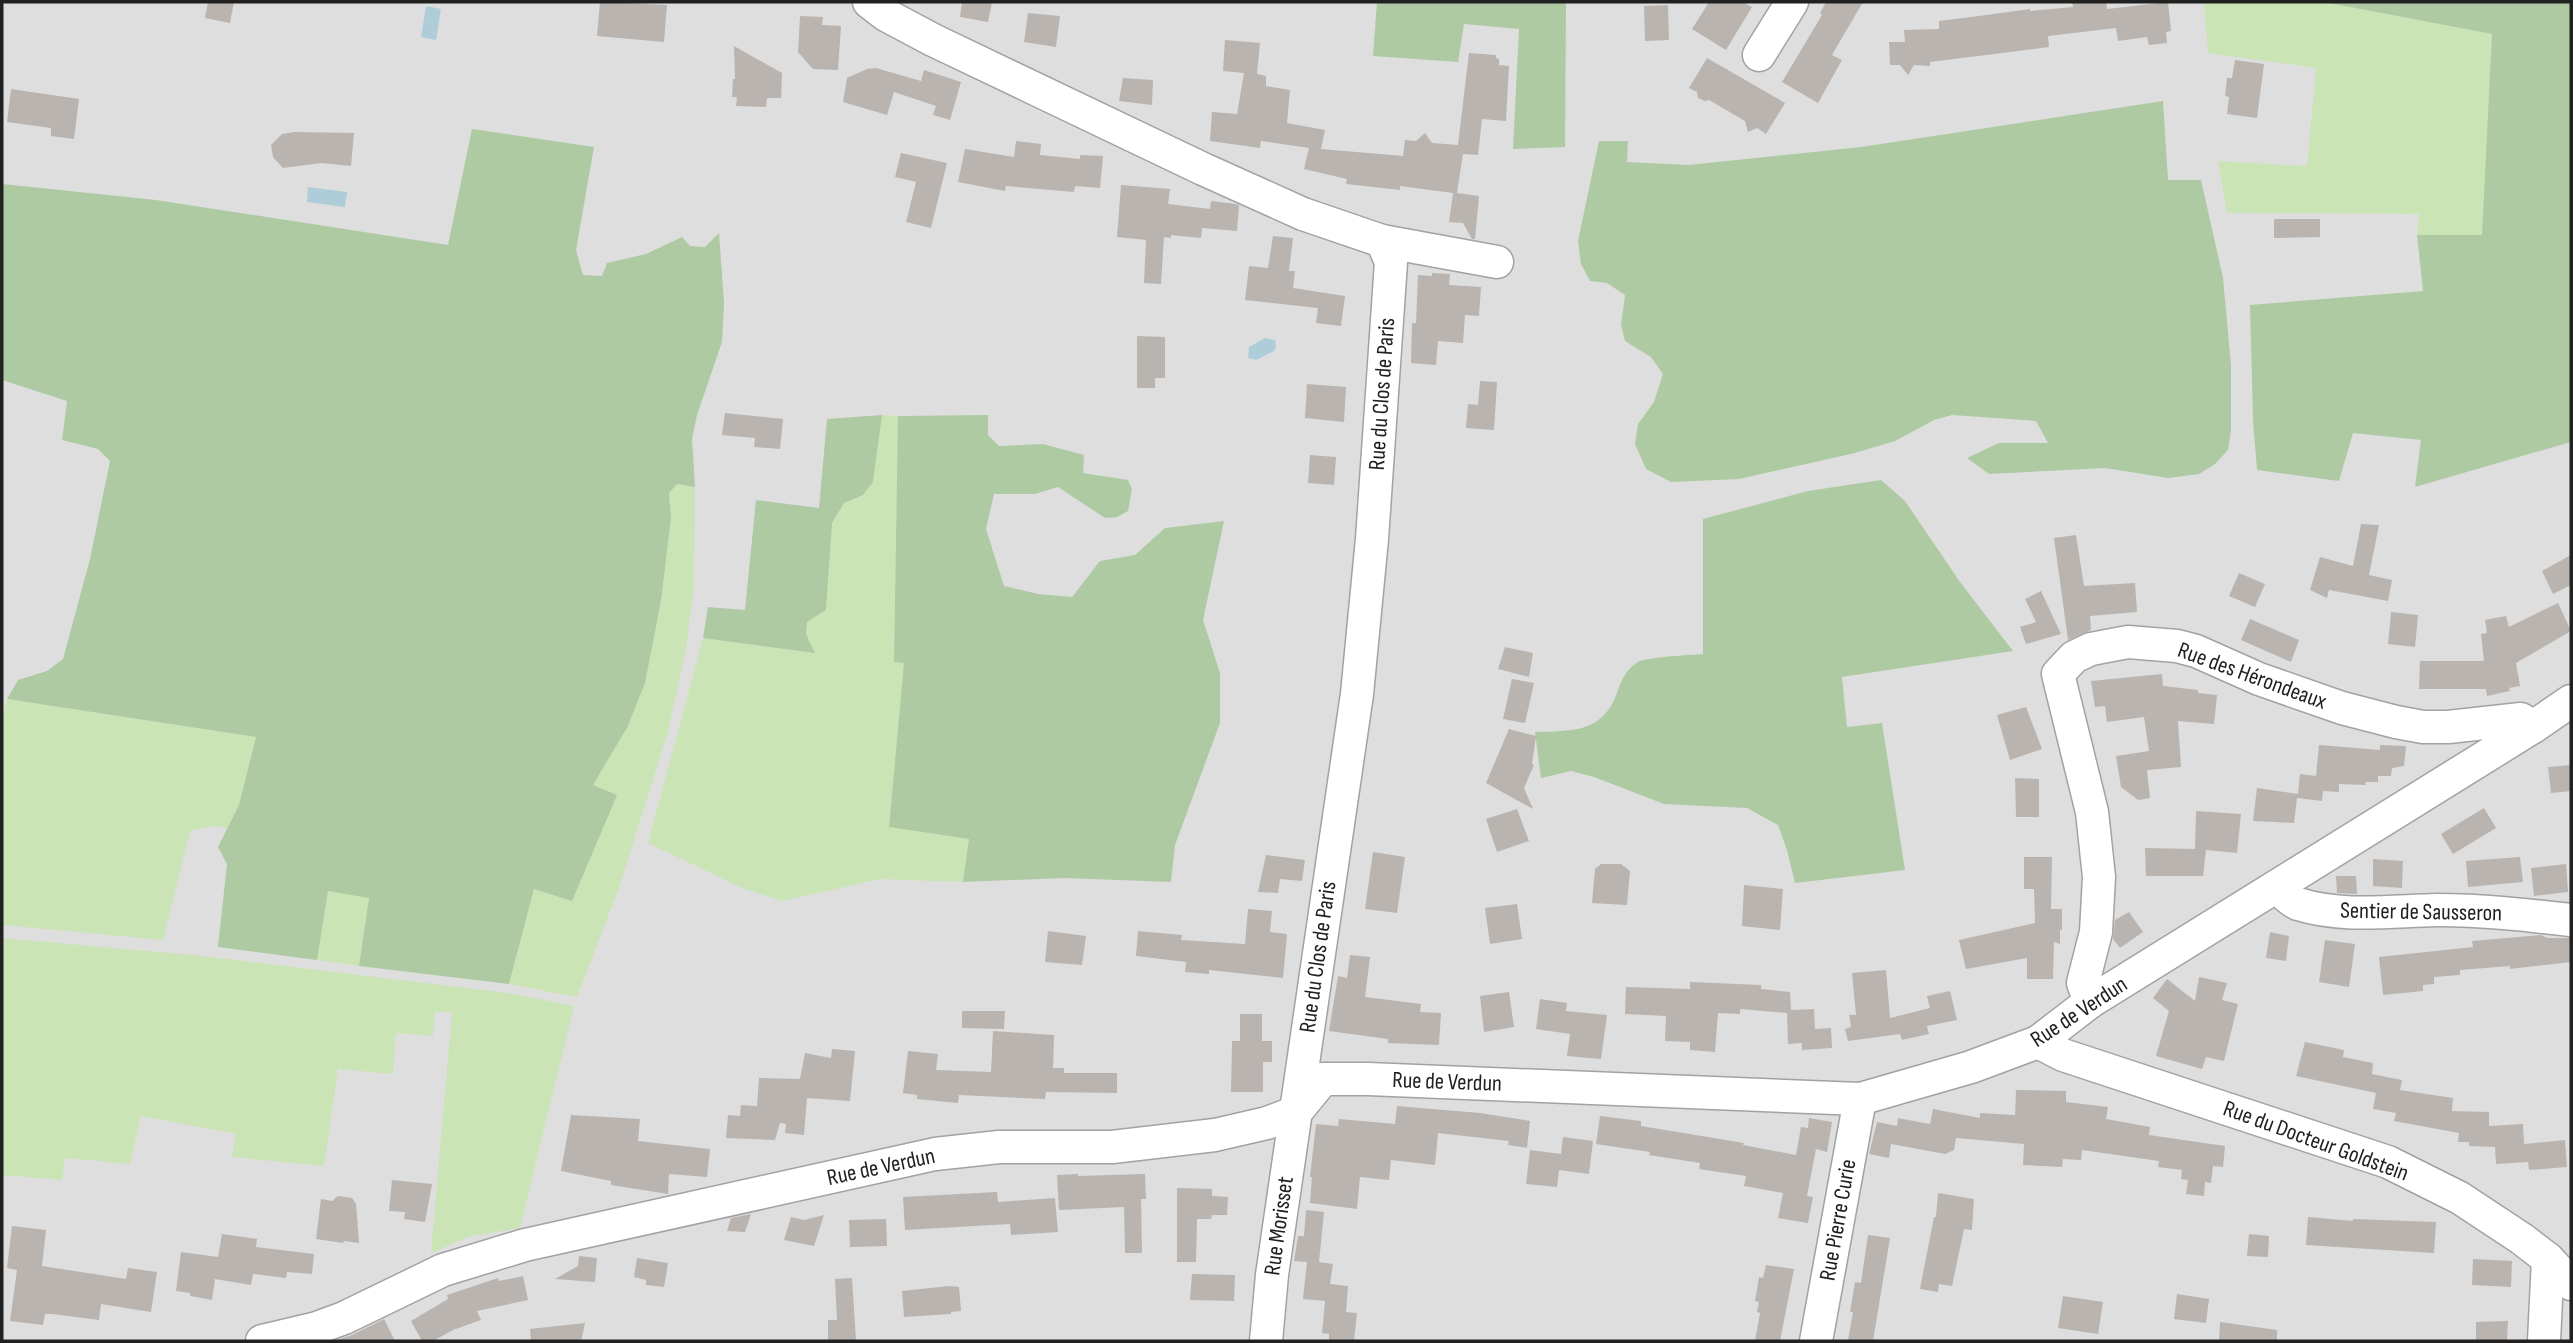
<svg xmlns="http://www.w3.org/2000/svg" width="2573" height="1343" font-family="'Sofia Sans Condensed',sans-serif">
<rect width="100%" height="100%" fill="#f0eee9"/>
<rect fill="#dfdede" x="2" y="2" width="2569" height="1339"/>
<g fill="#cae4b6">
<path d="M2204 2H2324L2492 34 2482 235H2417L2419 214 2227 213 2218 161 2307 166 2316 68 2208 53Z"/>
<path d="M882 415 898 416 894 661 904 663 889 827 969 839 963 882 880 879 782 901 742 888 648 843 703 638 814 653 806 634 807 622 826 610 832 523 844 503 863 495 873 482Z"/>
<path d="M677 484 695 487 694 585 686 648 668 732 619 888 577 997 509 984 534 889 602 827 617 796 592 786 628 726 645 683 661 601 671 518 669 493Z"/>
<path d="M7 699 256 737 239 805 228 828 212 826 190 831 163 940 2 925V712H4Z"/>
<path d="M328 891 369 897 359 966 317 960Z"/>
<path d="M2 938 193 955 508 993 574 1006 520 1228 471 1236 431 1253 452 1012H435L433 1036 396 1033 393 1074 338 1069 324 1166 232 1157 236 1134 141 1116 130 1164 65 1158 62 1180 2 1175Z"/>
</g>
<g fill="#adcaa3">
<path d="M1377 2H1566L1565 147 1513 149 1519 29 1464 24 1458 62 1373 56Z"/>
<path d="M2324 2H2571V442L2415 487 2421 440 2353 433 2339 481 2257 470 2253 421 2250 305 2423 291 2417 235H2482L2492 34Z"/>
<path d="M2163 101 2168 180H2201L2223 278 2231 365V430L2228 450 2215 464 2199 474 2168 478 2105 468 1989 474 1967 458 1999 443H2048L2036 421 1952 415 1934 420 1895 441 1855 453 1739 479 1671 482 1646 469 1635 444 1638 424 1654 402 1663 374 1651 357 1625 341 1621 325 1625 295 1607 283 1590 281 1581 264 1578 241 1599 141H1628L1627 162 1688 165 1861 147Z"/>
<path d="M472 129 594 147 576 250 583 275 602 276 607 263 646 254 682 237 690 246 705 247 719 233 724 303 722 342 697 415 692 439 695 487 677 484 669 493 671 518 661 601 645 683 628 726 593 785 617 795 572 901 534 889 509 984 359 966 369 898 328 891 317 960 218 947 227 864 218 847 239 805 256 737 7 699 18 680 47 671 63 659 90 559 110 461 98 449 62 440 67 401 2 380V184L156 200 448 245Z"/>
<path d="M882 415 873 482 863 495 844 503 832 523 826 610 807 622 806 634 815 653 703 638 708 607 745 610 756 500 819 508 827 419Z"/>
<path d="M988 415V435L999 446 1043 444 1084 455 1083 473 1128 480 1132 489 1128 511 1117 517 1105 518 1058 487 1035 494H994L986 529 1004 586 1038 594 1072 597 1100 561 1135 555 1165 528 1224 521 1203 620 1220 673V723L1175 845 1171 882 1065 878 963 882 969 839 889 827 904 663 894 662 898 416Z"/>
<path d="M1881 480 1905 501 1960 582 2013 651 1842 677 1847 727 1882 723 1905 870 1795 883 1787 850 1778 825 1747 808 1664 804 1594 777 1571 771 1541 778 1535 732C1571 731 1603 733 1617 693 1621 681 1626 669 1638 662 1647 657 1690 655 1703 654V519L1808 491Z"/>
</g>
<g fill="#afcdd8">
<path d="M426 6 441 9 436 40 421 37Z"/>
<path d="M308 187 347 192 345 207 307 202Z"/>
<path d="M1265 338 1275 340 1276 346 1274 351 1256 360 1248 358 1249 347Z"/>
</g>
<g fill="#b9b4af">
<path d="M208 2H234L230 23 205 18Z"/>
<path d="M600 2 667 5 664 42 597 36Z"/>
<path d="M962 2H992L988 22 960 17Z"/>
<path d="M1709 2H1742L1752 7 1726 50 1692 29Z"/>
<path d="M1826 2H1863L1832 55 1842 60 1818 103 1782 82 1822 15 1820 13Z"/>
<path d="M2072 2H2106L2107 9 2168 2 2171 31 2166 32 2167 43 2149 45 2147 37 2118 41 2116 28 2048 36 2049 47 1930 62V66L1914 65 1908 75 1900 65H1890L1889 42H1905L1904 30 1939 29V21L1979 16 2030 9V11L2073 7Z"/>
<path d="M1668 5 1669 40 1645 41 1644 6Z"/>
<path d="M1028 13 1060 16 1056 47 1024 42Z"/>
<path d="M800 16 823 17 822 25 841 26 838 70 813 69 798 52Z"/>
<path d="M1225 40 1260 43 1257 74 1266 76V86L1290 90 1287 123 1325 130 1321 149 1403 156 1405 140 1416 141 1425 133 1432 143 1458 145 1469 53 1496 55V58L1499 59V65L1509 66 1506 121 1482 119 1478 155 1463 154 1457 193 1479 196 1475 239H1472L1463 223 1449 222 1453 193 1400 186V190L1346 184 1347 179 1304 169 1309 148 1261 141 1260 148 1210 141 1212 112 1237 114 1244 73 1223 71Z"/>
<path d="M734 46 782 73 781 98H767L766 107 736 106 737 97H732L733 79H735Z"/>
<path d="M1707 58 1785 103 1766 134 1757 128 1748 132 1745 121 1709 100 1705 101 1698 98 1697 92 1689 88Z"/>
<path d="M2235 60 2264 64 2257 118 2227 114 2229 97 2225 96 2227 78H2232Z"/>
<path d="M876 68 921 81 924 70 961 82 950 120 933 115 936 106 894 92 887 115 843 102 847 78 867 69Z"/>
<path d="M1123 78 1153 80 1152 105 1119 101Z"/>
<path d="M11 89 79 99 74 139 51 136V128L7 122Z"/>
<path d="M295 132 354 133 351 166 321 163 283 168 273 157 271 145 282 134Z"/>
<path d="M1016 141 1041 144 1040 155 1080 159V155L1103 156 1100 188 1075 186 1074 192 1006 186 1005 191 958 182 965 149 1014 157Z"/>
<path d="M901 153 947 163 931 228 906 222 916 182 895 177Z"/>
<path d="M1121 185 1170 189 1168 204 1210 209 1211 201 1236 204 1239 205 1237 231 1202 228 1201 238 1171 235V238L1164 237 1161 284 1144 283 1146 240 1117 237Z"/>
<path d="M2274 219H2320V237L2274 238Z"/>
<path d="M1273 236 1293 238 1289 271H1295L1293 288 1345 296 1341 326 1316 323 1318 308 1245 300 1249 266 1268 268Z"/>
<path d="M1432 273 1450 274 1449 285 1481 287 1479 316 1465 315 1463 343 1438 341 1436 365 1411 363 1412 323H1416L1418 275 1432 276Z"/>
<path d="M1137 336 1165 337V378H1155V388H1137Z"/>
<path d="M1480 381 1497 382 1494 430 1466 428 1468 404 1478 405Z"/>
<path d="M1307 384 1346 387 1344 422 1305 418Z"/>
<path d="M725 413 783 419 780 449 754 447 755 438 722 435Z"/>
<path d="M1310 455 1336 457 1334 485 1308 483Z"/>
<path d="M2361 524 2379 525 2369 575 2392 580 2388 601 2329 590 2327 598 2310 590 2320 557 2353 566Z"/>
<path d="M2076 535 2084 586 2135 583 2137 612 2090 616 2091 630 2068 640 2054 538Z"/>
<path d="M2571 555V585L2553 594 2542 571Z"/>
<path d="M2239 573 2265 584 2255 607 2229 596Z"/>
<path d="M2041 591 2061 634 2026 644 2020 627 2036 622 2025 599Z"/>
<path d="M2558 603 2571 631 2516 663 2520 686 2509 688 2510 691 2487 696 2486 689H2419L2420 661H2484L2481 634 2487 633 2485 620 2506 616 2509 627Z"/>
<path d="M2391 612 2418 615 2415 647 2388 644Z"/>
<path d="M2250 619 2299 640 2291 662 2241 640Z"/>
<path d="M1505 647 1533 653 1529 677 1498 669Z"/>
<path d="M2162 674 2163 686 2198 690V693L2217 695 2214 724 2178 721 2181 767 2147 770 2150 798 2138 800 2121 787 2116 756 2149 751 2144 717 2107 722 2105 706 2095 707 2091 681Z"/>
<path d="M1512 679 1534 683 1525 723 1503 719Z"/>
<path d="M2026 707 2042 749 2010 760 1997 715Z"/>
<path d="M1509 729 1536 736 1532 764 1534 765 1524 788 1533 809 1486 783Z"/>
<path d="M2319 745 2380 750V745L2406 746 2404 766 2392 768 2391 776H2378V782H2365L2366 785 2339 784V792L2323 791 2322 801 2297 798 2294 823 2253 821 2257 788 2298 794 2300 774 2316 776Z"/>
<path d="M2571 765V791L2551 793 2548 767Z"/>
<path d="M2015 778 2039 779V817H2016Z"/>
<path d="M2484 808 2496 828 2453 854 2441 834Z"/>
<path d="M1517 809 1529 841 1497 852 1486 819Z"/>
<path d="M2196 811 2241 814 2237 853 2206 850 2203 876H2146L2145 848 2195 849Z"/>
<path d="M1373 852 1405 857 1397 913 1365 909Z"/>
<path d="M1266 855 1305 860 1302 881 1280 879 1278 893 1258 892Z"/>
<path d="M2024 857H2052L2051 909H2062V930H2060V944L2054 942 2053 979H2027V958L1966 969 1959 940 2035 923 2034 889H2024Z"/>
<path d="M2520 857 2523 882 2468 887 2466 861Z"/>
<path d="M2373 859 2403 861 2402 888 2373 886Z"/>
<path d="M1601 864H1621L1630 871 1627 905 1592 903 1595 869Z"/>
<path d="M2566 864 2568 892 2534 896 2531 868Z"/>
<path d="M2336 876H2356L2357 894 2337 893Z"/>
<path d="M1744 885 1783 889 1780 930 1742 926Z"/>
<path d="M1517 904 1522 939 1490 944 1485 908Z"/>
<path d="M1248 909 1272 911 1270 932 1287 934 1283 978 1209 970V974L1185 972 1186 962 1136 956 1138 931 1182 935 1181 940 1245 944Z"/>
<path d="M2129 912 2143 932 2120 948 2113 939 2115 920Z"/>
<path d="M1048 931 1086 936 1082 965 1045 962Z"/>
<path d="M2270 932 2289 936 2286 961 2266 958Z"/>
<path d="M2541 935 2547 938H2571V962L2510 969V966L2460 970V975L2434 977V984L2423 985V991L2383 995 2379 957 2473 947 2472 941Z"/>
<path d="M2325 940 2355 944 2349 987 2319 982Z"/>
<path d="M1350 955 1370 957 1365 997 1421 1004 1420 1012 1441 1013 1439 1045 1388 1043V1039L1329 1031 1338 976 1347 978Z"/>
<path d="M1886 970 1890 1018 1930 1008 1927 996 1950 991 1957 1020 1927 1026 1929 1034 1902 1040 1900 1034 1848 1041 1845 1029 1851 1027 1849 1015H1856L1852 973Z"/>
<path d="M2199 977 2227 983 2222 1000 2238 1004 2224 1061 2206 1057 2202 1069 2156 1056 2169 1011 2153 998 2167 979 2195 1001Z"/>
<path d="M1690 982 1761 985V989L1790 992 1791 1010 1814 1009 1815 1029 1831 1028 1832 1048 1802 1050V1043L1788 1044 1787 1013 1740 1009V1014L1718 1013 1715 1052 1690 1050V1042L1665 1041 1666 1016 1625 1014 1626 987 1690 989Z"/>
<path d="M1509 992 1514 1027 1484 1032 1480 996Z"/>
<path d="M1540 999 1567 1003 1566 1011 1607 1015 1601 1059 1567 1056 1570 1034 1536 1029Z"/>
<path d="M962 1011H1005L1004 1029 962 1028Z"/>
<path d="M1240 1014H1262V1041H1272V1062H1263V1092H1231L1232 1041H1240Z"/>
<path d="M993 1031 1054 1035 1053 1068H1064V1073H1117V1093L1046 1092 1045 1099 959 1095 958 1103 917 1099V1095L903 1093 908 1051 938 1054 936 1070 991 1072Z"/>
<path d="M2305 1042 2344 1050 2343 1057 2373 1063 2372 1074 2402 1080 2400 1090 2453 1098 2452 1111 2489 1112V1126L2523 1124 2524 1144 2565 1140 2567 1167 2529 1170 2528 1162 2496 1164 2495 1147 2469 1146V1142H2458L2459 1133 2394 1121 2396 1113 2373 1109 2376 1093 2296 1076Z"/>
<path d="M832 1049 855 1051 850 1101 807 1098 804 1135 785 1133 786 1124 780 1123 775 1140 726 1138 728 1115 740 1116 741 1105 757 1106 759 1078 800 1079 805 1053 831 1058Z"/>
<path d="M2016 1090 2066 1091V1102L2108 1107 2106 1119 2150 1127 2149 1135 2225 1146 2223 1167 2213 1166 2211 1183 2205 1182 2204 1196 2186 1194 2188 1180 2181 1179 2182 1170 2158 1167 2159 1161 2082 1150 2081 1160 2063 1159 2062 1167 2023 1165 2024 1144 1956 1138 1954 1150 1945 1154 1891 1144 1889 1158 1869 1154 1877 1122 1897 1126 1898 1118 1930 1124 1933 1109 1980 1118V1113L2015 1115Z"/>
<path d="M1397 1106 1480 1113 1530 1121 1527 1148 1508 1145 1509 1141 1438 1133 1435 1165 1391 1160 1389 1180 1360 1177 1357 1209 1310 1203 1312 1177H1310L1316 1124 1338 1126 1339 1119 1395 1124Z"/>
<path d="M571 1115 640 1119 638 1141 710 1149 707 1177 669 1174 668 1194 611 1185V1181L561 1171Z"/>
<path d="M1600 1116 1641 1121V1126L1744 1143 1743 1145 1796 1155 1801 1127 1808 1128 1809 1118 1832 1122 1827 1152 1816 1149 1807 1196 1813 1197 1808 1223 1778 1218 1783 1193 1744 1186 1746 1176 1699 1169 1700 1163 1649 1155 1650 1152 1596 1144Z"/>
<path d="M1563 1137 1593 1141 1589 1174 1559 1170 1557 1187 1526 1184 1530 1150 1561 1154Z"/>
<path d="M1078 1174V1176L1145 1174 1146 1199H1141L1142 1253H1125L1124 1207 1059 1210 1057 1175Z"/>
<path d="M392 1180 432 1184 425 1222 404 1219 405 1212 389 1211Z"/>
<path d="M1177 1188 1212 1189V1196L1228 1197 1227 1215H1212L1211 1219H1197L1196 1262H1177Z"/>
<path d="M997 1192 998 1202 1055 1198 1058 1232 1011 1235 1010 1224 905 1230 903 1197Z"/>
<path d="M1938 1193 1974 1199 1972 1230 1964 1229 1952 1286 1939 1284 1938 1292 1920 1289 1934 1217H1936Z"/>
<path d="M338 1196 352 1198 356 1204 359 1243 344 1241 343 1243 316 1239 321 1199 332 1201Z"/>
<path d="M1306 1210 1324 1212 1319 1262 1333 1264 1330 1284 1348 1286 1346 1312 1357 1313 1354 1341H1329V1334L1322 1333 1325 1301 1303 1299 1307 1262 1294 1261 1298 1236H1304Z"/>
<path d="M751 1214 745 1232 727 1231 731 1218Z"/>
<path d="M824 1215 814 1246 784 1240 791 1217 804 1220Z"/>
<path d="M2308 1217 2353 1221V1219L2436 1222 2434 1253 2306 1245Z"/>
<path d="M886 1219 887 1246 850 1247 849 1220Z"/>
<path d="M12 1226 46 1230 42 1266 126 1279 128 1268 157 1272 151 1312 101 1304 99 1320 52 1314H45L43 1325 10 1321 17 1270 7 1268Z"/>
<path d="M222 1234 257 1239 256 1247 314 1254 312 1274 287 1272 286 1278 253 1274 251 1285 215 1279 212 1300 190 1296V1293L176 1291 181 1252 218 1257Z"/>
<path d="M2249 1234 2269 1236 2268 1257 2247 1256Z"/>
<path d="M1868 1235 1890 1238 1873 1341H1848L1853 1312H1850L1855 1282 1861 1283Z"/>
<path d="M579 1256 597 1258 595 1282 555 1279 578 1266Z"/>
<path d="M637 1258 668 1263 664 1287 646 1285V1280L634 1277Z"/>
<path d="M2473 1259 2512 1261 2511 1287 2472 1285Z"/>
<path d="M1766 1265 1794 1269 1780 1341H1755L1760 1313 1757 1312 1759 1302 1755 1301 1759 1277 1763 1278Z"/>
<path d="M1192 1274 1235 1275 1234 1301 1190 1300Z"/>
<path d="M523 1276 528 1300 477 1311 481 1320 453 1330 433 1341H422L411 1321 448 1299 447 1295 498 1278 499 1281Z"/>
<path d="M852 1278 856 1341H828V1320H837L835 1279Z"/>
<path d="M949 1286 959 1287 961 1311 951 1312V1314L904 1317 902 1291Z"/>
<path d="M2177 1294 2209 1299 2206 1323 2174 1319Z"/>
<path d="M2063 1296 2103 1302 2098 1334 2058 1328Z"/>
<path d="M384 1319 395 1341H334L352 1335Z"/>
<path d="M2508 1321 2507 1341H2476V1322Z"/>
<path d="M2220 1322 2277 1330V1341H2219Z"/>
<path d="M585 1323 581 1341H531L530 1329Z"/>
</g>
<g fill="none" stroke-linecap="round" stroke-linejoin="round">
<g stroke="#a2a2a2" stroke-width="35">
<g id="minor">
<path d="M869 2 886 15 933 40 1203 169 1303 214 1382 241 1391 262 1372 539 1357 694 1272 1275 1266 1341"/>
<path d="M1759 55 1792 2"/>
<path d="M1382 241 1497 262"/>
<path d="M2277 887C2283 893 2290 901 2298 904 2343 918 2391 911 2437 910 2482 910 2527 915 2571 920"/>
<path d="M2090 1002 2083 983 2096 932 2099 877 2092 812 2058 674 2074 657 2091 649 2128 642 2177 646 2196 651 2259 679 2342 708 2396 722 2423 727H2448L2521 719 2533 727"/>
<path d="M2038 1042 2063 1055 2388 1162 2460 1198 2522 1239 2548 1259 2571 1284"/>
<path d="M262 1341 317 1328 344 1318 443 1270 525 1245 935 1154 999 1147H1112L1215 1135 1267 1123 1296 1112 1323 1079H1368L1860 1099 1971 1067 2038 1042 2090 1002 2533 727 2571 701"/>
<path d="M1816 1341 1860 1099"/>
<path d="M2544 1341 2548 1259"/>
</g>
</g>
<use href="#minor" stroke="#fff" stroke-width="32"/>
</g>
<g text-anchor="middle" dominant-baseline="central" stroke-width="7" stroke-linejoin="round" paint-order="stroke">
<g font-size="23" fill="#212121" stroke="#fff">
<text transform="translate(1382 394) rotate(-86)">Rue du Clos de Paris</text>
<text transform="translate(2252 676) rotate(20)">Rue des Hérondeaux</text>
<text transform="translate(2421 912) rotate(1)">Sentier de Sausseron</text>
<text transform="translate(1318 957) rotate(-82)">Rue du Clos de Paris</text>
<text transform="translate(2079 1012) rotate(-33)">Rue de Verdun</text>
<text transform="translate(1447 1082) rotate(2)">Rue de Verdun</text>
<text transform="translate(2316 1141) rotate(20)">Rue du Docteur Goldstein</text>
<text transform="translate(881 1167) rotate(-12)">Rue de Verdun</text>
<text transform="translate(1838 1220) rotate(-80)">Rue Pierre Curie</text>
<text transform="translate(1279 1226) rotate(-82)">Rue Morisset</text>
</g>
</g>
<rect width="2573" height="1343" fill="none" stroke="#212121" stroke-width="7"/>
</svg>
